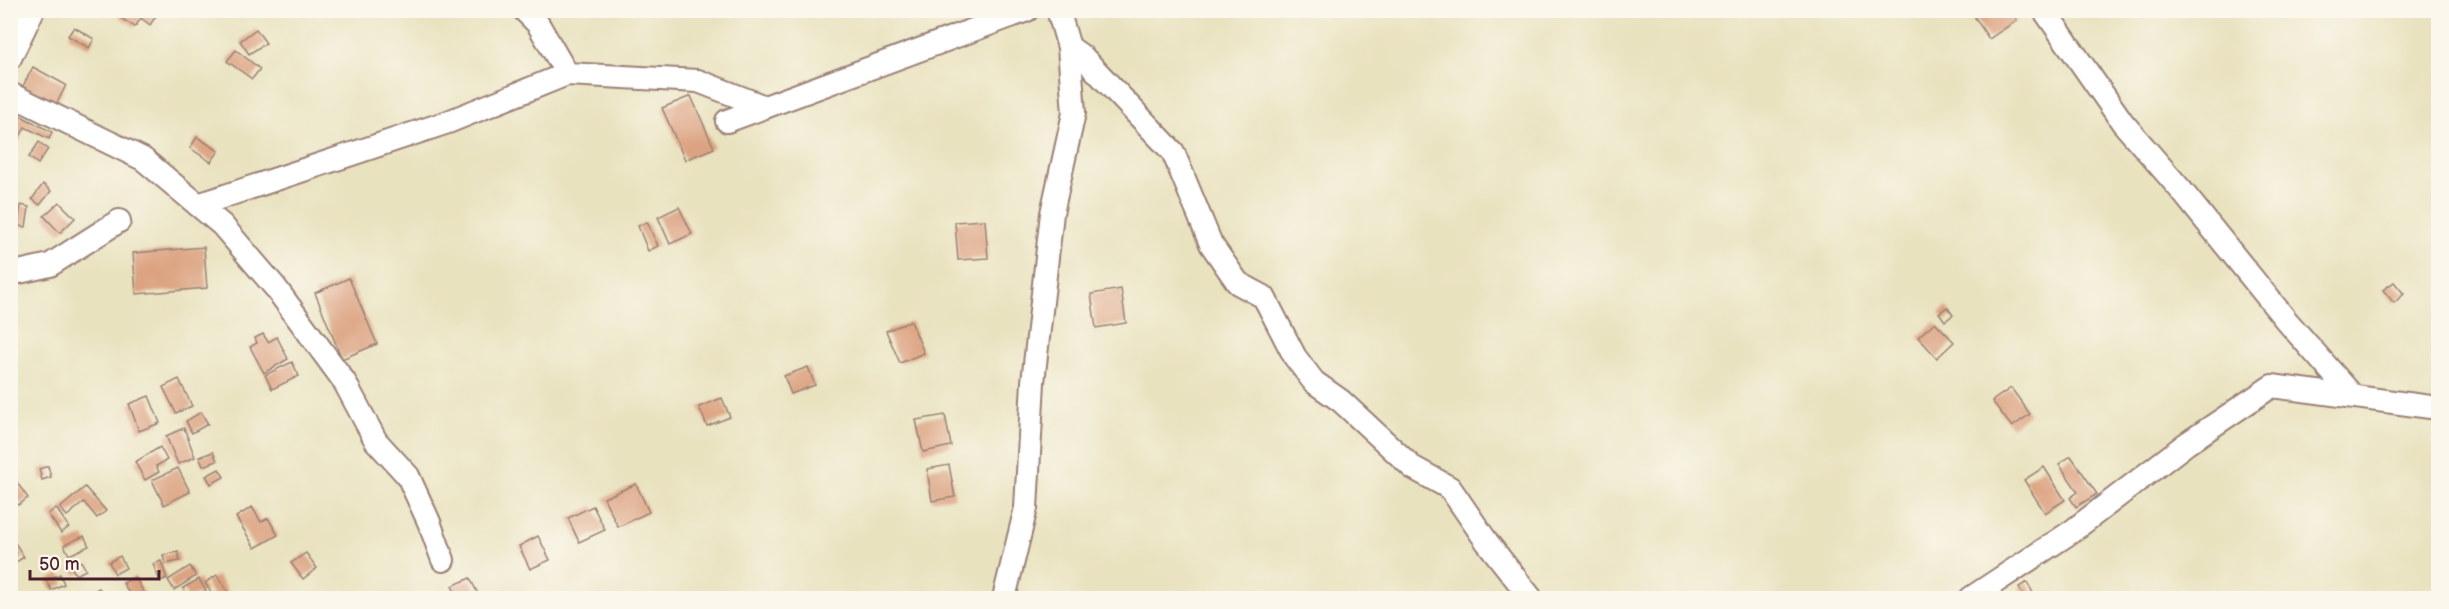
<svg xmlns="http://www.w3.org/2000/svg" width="2449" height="609" font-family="'Balsamiq Sans',sans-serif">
<rect width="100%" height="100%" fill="#fbf7ec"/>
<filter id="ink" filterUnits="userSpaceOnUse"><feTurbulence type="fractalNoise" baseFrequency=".0167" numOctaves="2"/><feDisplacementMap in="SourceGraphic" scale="12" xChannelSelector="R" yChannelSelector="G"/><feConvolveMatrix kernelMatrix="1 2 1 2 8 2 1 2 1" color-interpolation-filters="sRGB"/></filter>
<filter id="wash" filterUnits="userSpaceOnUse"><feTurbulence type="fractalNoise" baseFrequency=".008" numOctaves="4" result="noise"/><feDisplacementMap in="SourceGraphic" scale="24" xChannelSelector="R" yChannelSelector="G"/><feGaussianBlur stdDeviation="1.35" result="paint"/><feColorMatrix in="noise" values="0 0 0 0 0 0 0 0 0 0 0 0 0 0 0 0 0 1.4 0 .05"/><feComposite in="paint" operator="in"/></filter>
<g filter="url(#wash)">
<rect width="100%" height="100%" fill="#e9e2bf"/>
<g id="blocks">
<g fill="#dca381">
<path d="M123 10H160L150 25 141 18 135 27 119 17Z"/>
<path d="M1970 10H2011L2017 20 1989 39Z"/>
<path d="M74 27 94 39 89 48 68 36Z"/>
<path d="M256 29 266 43 249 54 240 41Z"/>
<path d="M236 50 260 69 252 79 227 61Z"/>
<path d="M33 67 66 85 55 107 21 90Z"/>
<path d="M691 96 714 148 685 160 662 108Z"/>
<path d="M19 115 52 132 49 139 25 127 17 143 10 139V132Z"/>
<path d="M197 137 219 151 211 162 190 148Z"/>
<path d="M39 142 48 149 38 164 29 157Z"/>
<path d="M43 184 51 191 40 205 32 199Z"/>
<path d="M59 202 75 218 60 233 44 216Z"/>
<path d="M21 205 29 207 26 227 18 226Z"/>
<path d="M679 207 692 234 670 244 658 217Z"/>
<path d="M985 220 988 258 958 260 955 222Z"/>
<path d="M647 222 658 246 648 251 638 226Z"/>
<path d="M204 247 207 288 136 294 133 253Z"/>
<path d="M349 278 377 344 342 359 315 293Z"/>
<path d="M2394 282 2404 294 2394 303 2383 290Z"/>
<path d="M1121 289 1126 323 1096 328 1091 294Z"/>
<path d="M1947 307 1953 315 1945 321 1939 313Z"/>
<path d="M911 321 924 353 900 363 886 331Z"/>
<path d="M1935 322 1954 342 1937 358 1918 337Z"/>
<path d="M263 334 268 342 277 337 288 359 264 373 250 347 257 343 255 338Z"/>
<path d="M292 362 299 376 272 389 265 375Z"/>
<path d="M808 367 815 385 791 394 784 376Z"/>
<path d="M179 379 192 406 176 413 163 387Z"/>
<path d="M2011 388 2030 414 2012 427 1992 401Z"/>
<path d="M149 396 160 423 139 431 129 404Z"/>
<path d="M722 398 730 417 707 426 699 407Z"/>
<path d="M201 412 208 424 192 433 186 421Z"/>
<path d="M945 415 951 446 923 452 916 420Z"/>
<path d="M184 428 195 457 178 464 166 436Z"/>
<path d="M160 447 167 460 156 466 159 472 145 480 135 462Z"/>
<path d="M213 452 217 461 203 466 199 457Z"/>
<path d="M2071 456 2097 494 2076 507 2070 498 2078 492 2059 464Z"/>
<path d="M949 465 955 497 932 501 927 469Z"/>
<path d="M48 466 51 477 42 480 39 469Z"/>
<path d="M2044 467 2065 500 2045 513 2024 480Z"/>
<path d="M178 468 190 492 164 505 152 480Z"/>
<path d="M219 469 224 477 211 484 206 476Z"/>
<path d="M13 477 28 498 18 505 10 494Z"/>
<path d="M636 484 649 512 618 527 604 498Z"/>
<path d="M85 487 106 511 97 518 84 502 67 516 60 508Z"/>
<path d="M593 506 605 530 579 542 568 518Z"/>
<path d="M252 507 261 522 268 518 278 535 255 548 236 517Z"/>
<path d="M56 508 69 527 61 533 48 514Z"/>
<path d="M10 535 24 557 10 566Z"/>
<path d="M84 536 89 546 69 555 64 545Z"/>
<path d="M538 536 550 560 530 569 519 546Z"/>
<path d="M178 552 180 561 165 564 163 555Z"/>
<path d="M306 553 317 568 303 579 291 563Z"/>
<path d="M120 556 126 568 115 574 109 562Z"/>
<path d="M81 561 86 570 76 575 71 567Z"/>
<path d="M161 561 167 578 160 581 153 564Z"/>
<path d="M190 566 196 576 174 590 168 580Z"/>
<path d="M60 574 64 584 51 590 46 580Z"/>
<path d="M217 575 232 598H215L205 583Z"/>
<path d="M135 577 145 594 132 598 123 583Z"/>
<path d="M470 578 480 598H458L452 586Z"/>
<path d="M199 579 206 591 188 598 183 588Z"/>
<path d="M2027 582 2033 593 2024 597 2019 587Z"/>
<path d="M99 588 106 598H81Z"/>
</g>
</g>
</g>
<g filter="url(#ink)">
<use href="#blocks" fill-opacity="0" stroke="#9a8075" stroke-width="1.5"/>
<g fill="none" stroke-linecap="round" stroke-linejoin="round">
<g stroke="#9a8075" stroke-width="26">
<g id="minor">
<path d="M524 10 538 24 567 74"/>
<path d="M2044 10 2123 123 2181 190 2286 320 2352 395"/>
<path d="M1069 47 1083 57 1173 152 1211 244 1238 283 1264 297 1295 357 1314 382 1341 401 1412 467 1450 488 1487 542 1531 598"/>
<path d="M10 58 33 10"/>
<path d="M10 94 143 159 222 225 275 287 344 381 376 441 408 476 429 522 443 560"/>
<path d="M727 121 1027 10"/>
<path d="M198 205 448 122 567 74 698 81 765 107"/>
<path d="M10 274 50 265 119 221"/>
<path d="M1004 598 1026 508 1033 382 1052 213 1074 113 1069 47 1058 10"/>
<path d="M1971 598 2071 532 2186 444 2272 386 2438 408"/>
</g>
</g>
<use href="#minor" stroke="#fff" stroke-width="22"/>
</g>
</g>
<rect width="2449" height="609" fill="none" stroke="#fbf7ec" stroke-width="36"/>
<path d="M30 570v9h129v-9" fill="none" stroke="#4a1f2b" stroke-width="3"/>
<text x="39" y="570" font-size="18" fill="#4a1f2b" stroke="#fbf7ec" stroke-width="4.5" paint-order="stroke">50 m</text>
</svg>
